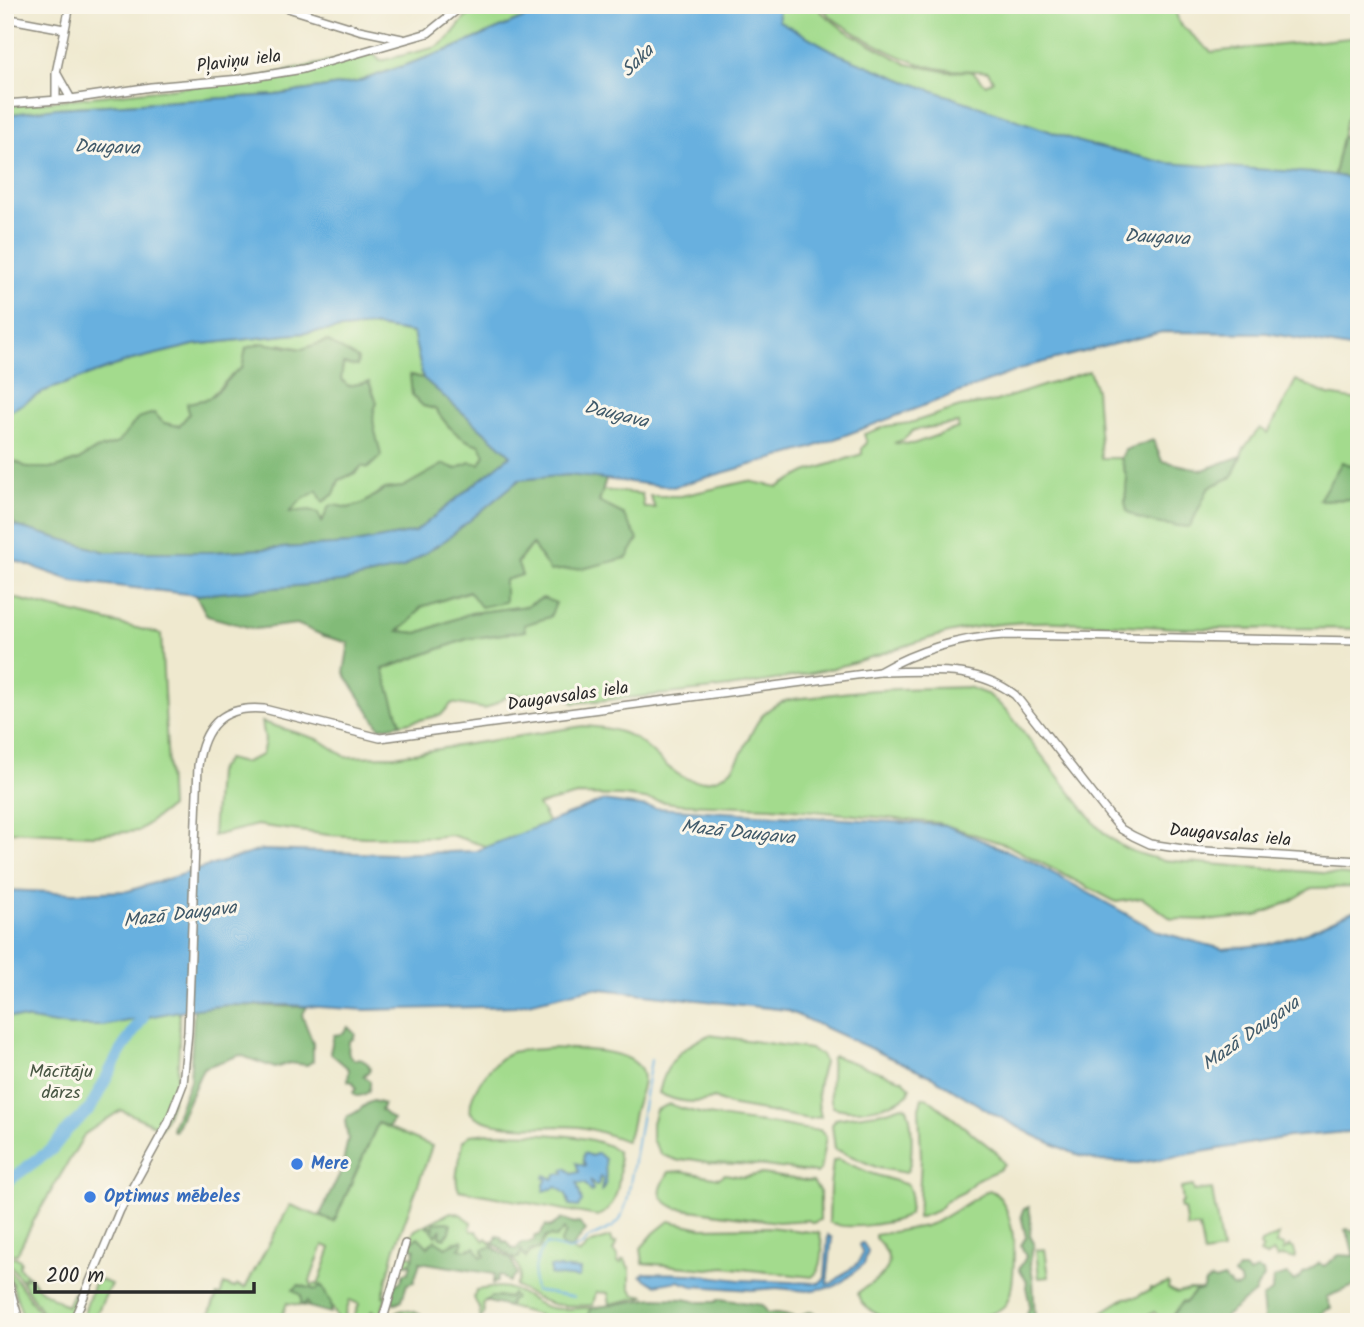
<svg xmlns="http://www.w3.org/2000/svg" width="1364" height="1327" font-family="Kalam,sans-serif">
<rect width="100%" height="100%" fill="#fbf7ec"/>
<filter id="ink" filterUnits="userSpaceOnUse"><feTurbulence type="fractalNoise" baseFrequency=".0143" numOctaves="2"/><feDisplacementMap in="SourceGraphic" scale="14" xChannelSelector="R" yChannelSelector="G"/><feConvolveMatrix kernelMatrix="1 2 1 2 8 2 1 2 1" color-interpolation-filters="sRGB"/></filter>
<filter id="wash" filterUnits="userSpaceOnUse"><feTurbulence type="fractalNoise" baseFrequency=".00686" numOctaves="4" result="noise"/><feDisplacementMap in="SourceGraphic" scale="28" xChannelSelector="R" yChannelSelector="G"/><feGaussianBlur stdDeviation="1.57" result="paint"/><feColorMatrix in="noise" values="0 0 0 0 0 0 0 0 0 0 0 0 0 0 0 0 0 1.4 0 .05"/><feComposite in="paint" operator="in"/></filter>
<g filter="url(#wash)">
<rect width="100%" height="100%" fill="#efe9cf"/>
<g fill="#a3db8d" stroke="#67835c" stroke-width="2" fill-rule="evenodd">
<path d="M487 5H554L451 49 357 82 276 95 56 108 5 115V106L242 81 372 52 380 61 437 47 449 38 465 18Z"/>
<path d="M685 5H818L820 11 844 30 907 64 948 72 969 71 974 73 986 85 993 80 988 72C975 70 963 71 950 70 916 67 888 51 859 35 846 27 829 19 821 5H1174L1179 23 1211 52 1359 37V83L1345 124 1334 175 1167 164 646 58Z"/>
<path d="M5 208 86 376 128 361 194 345 371 326 413 333 423 378 410 375 423 406 435 409 449 427 480 445 485 455 480 465 470 462 456 469 444 464 403 487 385 489 362 504 348 508 335 505 322 522 289 513 300 501 317 490 323 501 334 494 339 480 355 473 374 429 372 412 377 403 369 382 348 386 341 379 343 364 327 341 302 349 281 344 234 373 208 399 187 403 189 414 179 426 138 418 118 443 93 451 79 460 56 468 28 469 15 462 5 465Z"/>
<path d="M1089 371 1096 390 1101 458H1121L1127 479 1125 502 1209 487 1232 477 1244 448 1260 428 1268 433 1296 380 1328 395 1359 400V468L1342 463 1320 500 1359 499V629C1299 627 1239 630 1179 628 1114 625 1048 617 983 626 927 634 876 659 821 671 740 689 656 695 574 703L563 695 512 694 485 709 452 703 441 715 401 724 382 670 467 639 525 631 523 625 543 598 527 606 471 613 418 633 397 631 410 622 421 607 505 580 532 544 623 514 599 502 602 490 642 494 644 508H655L650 496H681L748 481 778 487 806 472 862 454V448L867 443 864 434 887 426 910 423 960 407 993 402ZM958 423V428L913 444 894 443 903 440 914 430Z"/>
<path d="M5 596 161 634 170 807 138 831 93 835 5 831Z"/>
<path d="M968 687 989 695 1007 711 1097 826C1120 849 1131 852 1162 860L1359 876V887L1312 888 1289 902 1257 916 1215 920 1172 919 1142 898 1116 902 1007 845 939 823 772 807 679 804 623 796 577 795 538 805 549 823 488 847 451 835 432 837H366L328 835 257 825 213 836 217 772 227 759 243 763 262 755 265 740 262 722 320 740 346 757 394 756 583 726C601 727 618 729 634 738 656 751 673 781 700 781 753 782 738 718 782 702 792 698 804 698 814 697 864 688 917 689 968 687Z"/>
<path d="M5 988 152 997 179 1011C179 1052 181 1092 161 1128L121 1110 85 1134 34 1220 17 1254H5Z"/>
<path d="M709 1035 810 1049 821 1055 824 1062C818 1082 815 1097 821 1117L809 1119 729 1105 714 1098C696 1105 676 1102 659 1093 666 1061 680 1048 709 1035Z"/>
<path d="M552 1048C574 1050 635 1047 642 1073 645 1083 639 1095 636 1105 632 1116 632 1132 626 1141 611 1136 596 1129 579 1127 550 1124 493 1133 471 1113 466 1095 494 1058 512 1052 524 1049 539 1050 552 1048Z"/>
<path d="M834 1056 903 1080 910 1087 908 1094C891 1108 854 1114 833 1107 827 1092 833 1075 831 1059Z"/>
<path d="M926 1097 996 1152 1004 1164 999 1170 977 1179 964 1192 947 1200 937 1211 918 1218 921 1157 919 1108 922 1098Z"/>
<path d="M669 1104C702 1117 746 1121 782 1125 796 1127 806 1131 820 1130L826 1137 820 1170 816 1173 758 1165 712 1163 690 1159 679 1161 662 1155 652 1140V1123L656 1110Z"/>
<path d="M902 1106 906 1107C913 1117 914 1163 906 1173L878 1168 835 1149 832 1125 835 1119 884 1112Z"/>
<path d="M378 1123 432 1146 394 1251 383 1296 386 1295 381 1316 372 1310 367 1322H352L359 1304 350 1300 343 1322H340C333 1311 328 1299 323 1287L316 1290 299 1285 294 1290 308 1301 309 1307 287 1303 281 1320 285 1322H206L217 1295 220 1296 224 1284 234 1288 237 1285 245 1288 290 1205 334 1222ZM323 1245 331 1248 318 1285 314 1284 312 1286 310 1281Z"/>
<path d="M490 1133C522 1134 592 1131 617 1151 623 1169 619 1211 597 1216L459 1190C452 1177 462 1156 463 1141L470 1135Z"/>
<path d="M838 1159 870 1173 908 1185 911 1194 909 1214C897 1224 843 1231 829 1222L830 1186 833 1161Z"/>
<path d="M682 1171 719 1178 725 1174 743 1177 762 1174 813 1182 820 1192V1220L813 1223 808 1220 778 1222 676 1208C655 1198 658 1190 669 1172Z"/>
<path d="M1193 1186 1194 1191 1212 1189 1222 1251 1204 1254 1199 1227 1187 1228 1184 1209H1181L1180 1204 1183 1202 1181 1188Z"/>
<path d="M989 1190C1003 1194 1008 1213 1011 1225 1015 1242 1016 1291 1005 1305 991 1323 913 1323 890 1318 878 1316 860 1307 858 1294L860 1291C883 1276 903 1265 875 1238V1235L925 1226 936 1222Z"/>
<path d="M451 1212 460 1214 471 1222 470 1228 472 1231H476L484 1241 486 1238 496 1249 492 1247 483 1252 485 1256 481 1257 470 1248 467 1250H459L455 1242 446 1247 439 1243H431L428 1247 420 1240 408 1244 407 1255 413 1257V1260L407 1264 402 1263 406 1244 415 1230Z"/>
<path d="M669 1221 702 1228 769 1227 819 1233C824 1245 824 1269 812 1277L724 1267 708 1269 643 1263 641 1248 654 1233Z"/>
<path d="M564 1229 566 1231 564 1246 579 1254 589 1244 610 1237 612 1243 617 1242 613 1251 618 1256V1262L621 1264 622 1260H625L628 1267H630V1287L634 1294 646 1296 610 1304 608 1293 596 1292 593 1305C552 1307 550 1306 515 1286 523 1277 520 1265 512 1258L519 1254 521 1250 525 1255C534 1251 540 1247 546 1237L558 1235Z"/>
<path d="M1279 1235 1276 1244 1284 1245 1283 1251 1290 1246 1294 1249 1296 1256 1295 1259 1283 1256 1277 1258 1273 1252 1266 1257 1260 1253 1263 1249 1260 1246 1261 1243Z"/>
<path d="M1045 1249 1049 1277 1039 1278 1036 1250Z"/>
<path d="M5 1257H16L21 1261 19 1267 26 1275 21 1280Z"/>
<path d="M5 1263 46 1322H25Z"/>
<path d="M28 1276 42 1291 67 1306 73 1293 80 1294C74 1309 68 1322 49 1322L22 1282Z"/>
<path d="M100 1280 111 1284 94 1319 98 1322H81L94 1283Z"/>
<path d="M1167 1283 1169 1284 1168 1288 1177 1293 1189 1290H1202L1195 1292 1185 1303 1183 1302 1169 1322H1153L1158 1316 1154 1312 1143 1317 1139 1322H1102L1103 1316 1083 1322 1089 1315 1096 1316 1125 1298 1138 1297 1140 1294 1150 1291 1151 1288 1153 1289Z"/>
<path d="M498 1287C520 1287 531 1304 551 1308 565 1311 578 1307 592 1308L588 1315V1319L598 1322H562L552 1319 551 1322H537L539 1315 508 1307 512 1294 509 1298C501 1296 489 1297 483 1303L484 1313 479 1322 480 1310 474 1298 476 1290Z"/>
<path d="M399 1310C412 1309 422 1315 432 1322H406V1316L400 1312 396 1313Z"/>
</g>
<g fill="#82bb78" stroke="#567352" stroke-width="2">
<path d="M1342 137 1359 139V180L1334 175Z"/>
<path d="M327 341 358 359 357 366 343 364 341 379 348 386 369 382 377 403C368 420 378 437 381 456L368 468 362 466 355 473 339 480 334 494 323 502 317 491 300 501 290 512 310 510 318 513 322 522 329 506 335 505 348 508 362 504 385 489 403 487 444 464 456 469 470 462 480 464 485 455 480 445C459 441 447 425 435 409L423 406 412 395 410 375 423 378 511 455 415 532 350 544 212 552H106L16 526 5 510V465L15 461 28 468H56L79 460 93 451 118 443 138 418 154 413 164 423 179 426 189 414 187 403 208 399 222 387 234 373 242 368 246 348 262 343 302 349Z"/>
<path d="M1153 440 1162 461 1203 470 1241 456 1232 477 1209 487 1190 527C1169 525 1144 525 1127 511L1125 502 1127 479 1121 458 1125 450Z"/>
<path d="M1342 462 1359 468V499L1319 500Z"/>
<path d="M568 475 606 479 599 502 623 514 638 539 627 558 586 568 550 571 532 544 517 562 522 575 505 580V602L481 607 469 591 421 607 410 622 398 631 418 633 471 613 527 606 543 598 556 603 550 617 524 625 525 631 467 639 383 669 401 724 380 728 344 673 349 643 324 636 297 624 255 629 207 616 196 595 341 582 402 568 447 539 519 480Z"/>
<path d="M228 1005 307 1007 302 1015 313 1043V1061L307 1065 289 1063 275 1068 240 1055 203 1068 175 1131 172 1130 173 1125 190 1080 194 1009Z"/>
<path d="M348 1027 355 1034 353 1039 349 1041C349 1050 345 1054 355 1060L359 1058C365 1062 369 1062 370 1070L363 1076 370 1081C371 1092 366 1096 356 1096L353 1092 356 1089 353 1082 348 1081 349 1069 330 1053 334 1035 342 1034Z"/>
<path d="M373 1101 384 1104 381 1110 393 1120 389 1127 378 1123 334 1222 320 1215 342 1169 348 1138 345 1121 348 1116C359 1113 363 1104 373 1101Z"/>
<path d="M1029 1207 1031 1218 1030 1236 1034 1243 1030 1262 1033 1278 1035 1322H1024L1030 1305 1026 1287 1027 1282 1019 1269 1026 1257 1021 1245 1026 1237 1021 1215 1024 1209Z"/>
<path d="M562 1219 574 1224 579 1223 586 1230 572 1248H566L561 1245V1241L566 1234 564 1229 556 1238 551 1236 546 1237 539 1249 531 1251 526 1258 521 1250 519 1258H512L492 1242 495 1241 497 1236 501 1237 503 1242 506 1241 513 1249H516L522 1243H528L535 1240V1236L540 1235 546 1225 550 1227Z"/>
<path d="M448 1222 451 1224 450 1232 444 1238 440 1237 441 1229 436 1236 432 1230 426 1226 430 1225 434 1228 433 1223Z"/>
<path d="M1347 1229 1359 1234V1284L1326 1297 1331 1308 1324 1311 1314 1322H1262L1264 1318 1262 1298 1272 1292 1273 1278 1287 1274 1294 1281 1300 1278 1303 1273 1319 1263 1324 1266 1339 1255 1354 1256 1349 1237 1345 1230Z"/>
<path d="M418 1237 428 1247 435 1240 446 1247 462 1240 463 1243 459 1249 467 1250 475 1247 481 1257 485 1256 483 1249 492 1247 512 1260 517 1274 509 1282 501 1275 498 1276 497 1281 493 1284 494 1274 420 1262 414 1282 407 1284 402 1300 394 1304 392 1298 395 1285 401 1281 404 1273H408L411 1265 407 1264 413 1260 415 1249 409 1247 408 1244Z"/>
<path d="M1238 1269H1244L1249 1273 1257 1270 1263 1272 1264 1278 1257 1287 1255 1293 1225 1316 1226 1322H1169L1183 1301 1185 1303 1195 1292 1202 1290 1205 1283 1212 1279 1215 1281 1224 1278 1232 1287 1237 1288 1241 1285 1240 1280 1234 1275Z"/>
<path d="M299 1285 316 1290 321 1285 331 1303V1313L309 1307 307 1301 305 1304H301V1295L293 1290Z"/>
<path d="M512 1294 515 1298 511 1300 508 1307 485 1301 491 1297 509 1298Z"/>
<path d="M654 1298 684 1299 698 1302H715L720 1299 762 1305 768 1313C776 1312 791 1315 799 1318 805 1313 807 1311 815 1313L817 1318 816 1322H746L733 1317 713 1318 714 1322H676L673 1319 664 1322H619V1318L598 1322 588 1319V1315L592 1308Z"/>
</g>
<g fill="#68b0df" stroke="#4a6e85" stroke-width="2">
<path d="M554 5H778L779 21 839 54 906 81 1083 143 1167 163 1328 174 1359 180V352L1349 348 1267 333 1162 332 1032 365 811 448 673 487 568 475 519 480 447 539 402 568 341 582 196 595 73 581 5 557V523L106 552H212L350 544 415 532 511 455 423 378 413 333 371 326 194 345 128 361 45 391 5 414V115L56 108 276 95 357 82 451 49Z"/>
<path d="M602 801 656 808 945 825 1031 861 1159 932 1223 949 1269 944 1307 932 1359 908V1131L1288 1137 1138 1163 1098 1161 1080 1156 1035 1136 990 1112 931 1076 786 1010 592 988 515 1006 366 1010 288 1005H228L179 1011 103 1026H68L5 1016V890L74 893 128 891 261 850 391 854 476 851Z"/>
<path d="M584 1153 592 1156 598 1153 605 1159 606 1183 601 1192 603 1179 600 1177 598 1185 596 1186 590 1180 593 1190 591 1192 585 1184 577 1183 582 1202 578 1207 570 1206 566 1194 557 1187 544 1191V1184L547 1179 544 1178 545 1175 553 1179 557 1174 564 1173 563 1169 566 1168 572 1174 579 1172 576 1163 585 1166 583 1159Z"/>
<path d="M828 1235 832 1238 827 1284 832 1283 859 1262 863 1253 859 1245 861 1243H863L868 1251 864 1264 843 1281 833 1287 825 1288 807 1291 777 1288 752 1290 693 1286 678 1281 655 1285 641 1276 645 1273 692 1274 739 1280 819 1283 825 1278Z"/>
<path d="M550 1267 580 1270 579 1278 550 1275Z"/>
</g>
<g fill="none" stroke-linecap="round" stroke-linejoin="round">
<path stroke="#68b0df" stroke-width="2" d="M574 1297 536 1291C530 1280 537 1252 547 1244L569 1250 581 1246 589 1238 613 1227 620 1220 627 1202 651 1060"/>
<path stroke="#68b0df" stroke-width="12" d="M5 1183 52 1149 68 1129 90 1109 120 1052 143 1017 145 1003"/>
</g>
</g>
<g filter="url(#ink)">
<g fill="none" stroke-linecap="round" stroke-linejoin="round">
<g stroke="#8d8a7d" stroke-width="10">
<g id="minor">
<path d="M278 5 359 30 402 39"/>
<path d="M5 18 64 29"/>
<path d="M57 74 71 99"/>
<path d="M56 100V73L70 5"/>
<path d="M5 104 71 99 151 87 241 79 303 69 428 33 463 5"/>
<path d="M879 672C927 672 975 664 1015 695L1110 816 1121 829 1133 836 1150 844 1190 850 1359 861"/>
<path d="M73 1322 120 1210 168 1123 183 1084 188 1032 198 766C203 727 222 705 264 709L380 738 879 672C917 650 960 638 1004 635L1359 641"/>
<path d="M382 1322 405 1244"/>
</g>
</g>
<g stroke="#8d8a7d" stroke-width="13">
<path id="major" d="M5 1277 18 1322"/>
</g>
<use href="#minor" stroke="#fff" stroke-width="7"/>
<use href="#major" stroke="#fff" stroke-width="10"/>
</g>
</g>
<g fill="#3f7fe0" stroke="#fbf7ec" stroke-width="2.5">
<circle cx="297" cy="1164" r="7"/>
<circle cx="90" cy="1197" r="7"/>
</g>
<g text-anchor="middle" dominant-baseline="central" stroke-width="6" stroke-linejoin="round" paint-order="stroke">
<g font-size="18" fill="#2b2b2b" stroke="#fbf7ec">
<text transform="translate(239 62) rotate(-7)">Pļaviņu iela</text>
<text transform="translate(568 697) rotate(-8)">Daugavsalas iela</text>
<text transform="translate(1230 836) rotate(5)">Daugavsalas iela</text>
</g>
<g font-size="18" fill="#495744" stroke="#fbf7ec">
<text x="61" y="1072">Mācītāju<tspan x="61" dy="21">dārzs</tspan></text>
</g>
<g font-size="18" font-weight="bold" fill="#366cbe" stroke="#fbf7ec" text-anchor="start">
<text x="311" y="1164">Mere</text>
<text x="104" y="1197">Optimus mēbeles</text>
</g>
<g font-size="19" font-style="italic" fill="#405a6a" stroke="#fbf7ec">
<text transform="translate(638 61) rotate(-44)">Saka</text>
<text transform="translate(107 148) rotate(2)">Daugava</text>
<text transform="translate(1157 238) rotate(3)">Daugava</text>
<text transform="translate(616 415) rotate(14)">Daugava</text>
<text transform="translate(738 833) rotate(6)">Mazā Daugava</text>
<text transform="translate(180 915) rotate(-7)">Mazā Daugava</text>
<text transform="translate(1251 1034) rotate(-35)">Mazā Daugava</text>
</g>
</g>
<rect width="1364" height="1327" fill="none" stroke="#fbf7ec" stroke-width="28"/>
<path d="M35 1282v10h219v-10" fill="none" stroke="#2b2b2b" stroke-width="3.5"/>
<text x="46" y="1282" font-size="21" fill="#2b2b2b" stroke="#fbf7ec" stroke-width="5" paint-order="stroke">200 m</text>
</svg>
